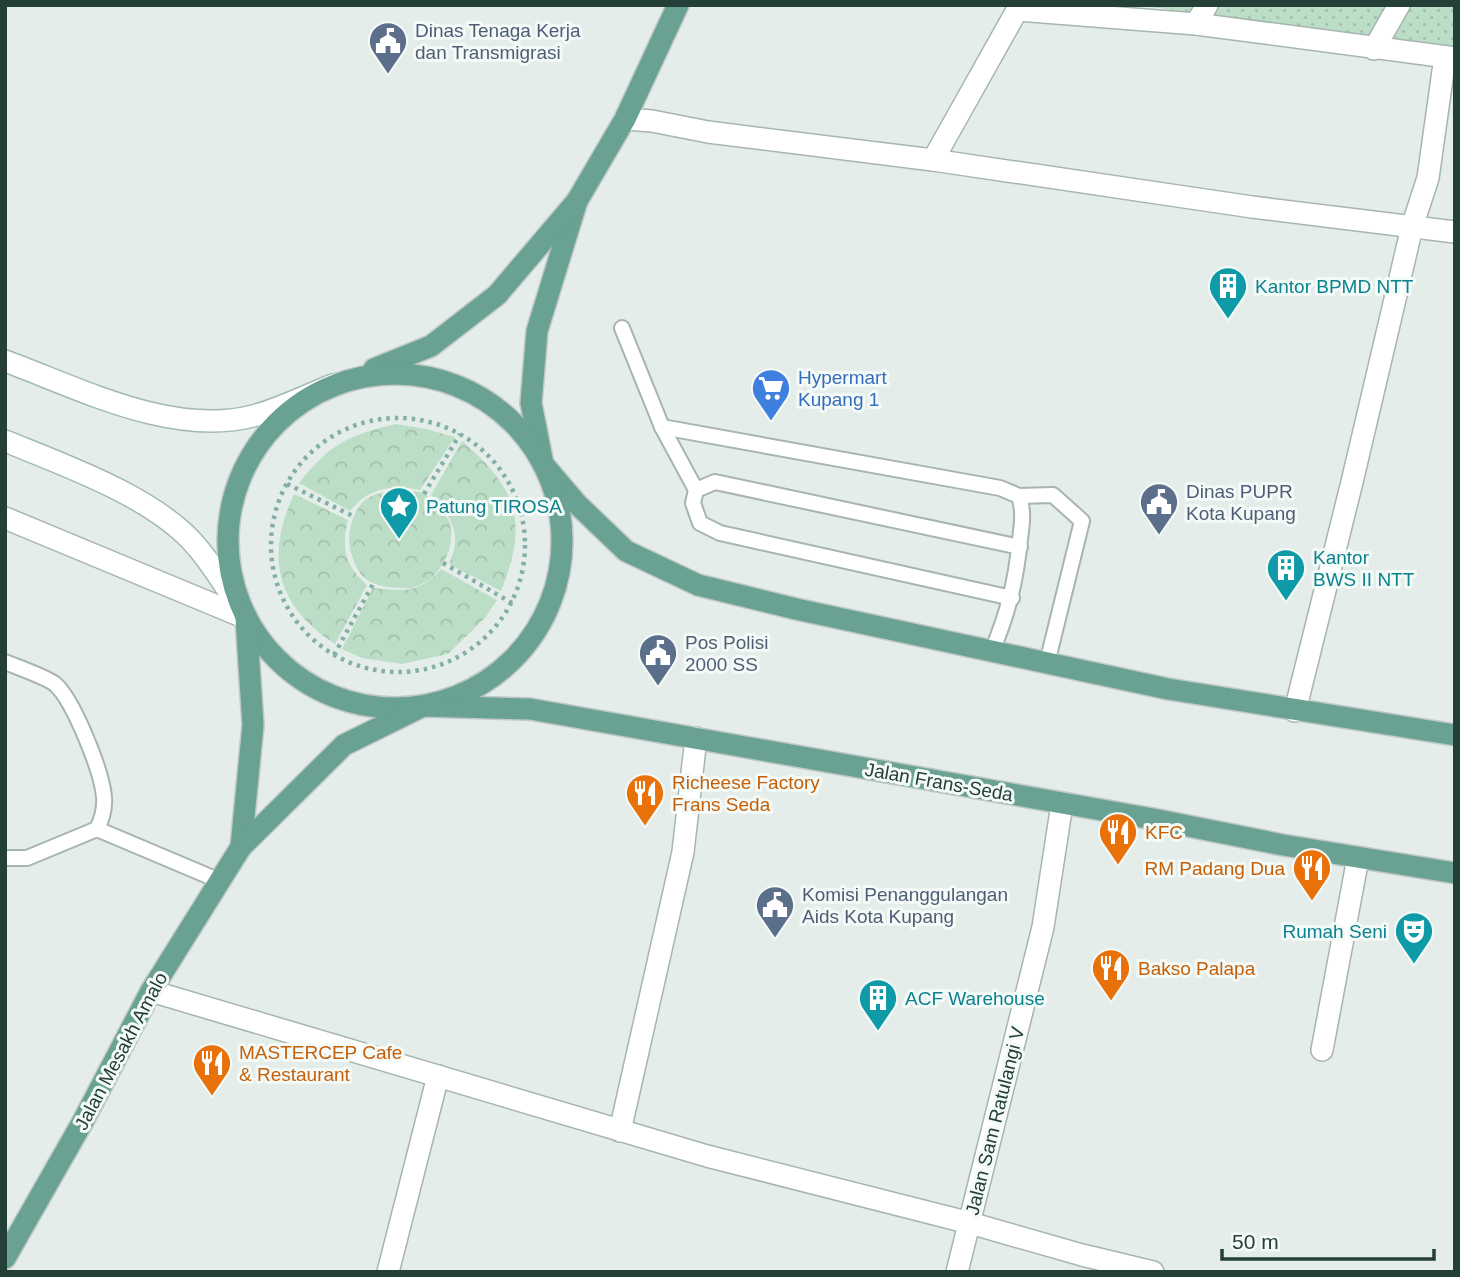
<svg xmlns="http://www.w3.org/2000/svg" width="1460" height="1277" font-family="Arial,sans-serif">
<defs>
<pattern id="grass-dots" width="8" height="8" patternUnits="userSpaceOnUse" patternTransform="scale(1.75)"><rect width="8" height="8" fill="#bddec6"/><path d="M2 2h.1M6 6h.1" fill="none" stroke="#a2c0ab" stroke-width="1.8" stroke-linecap="round"/></pattern>
<pattern id="forest-crowns" width="20" height="18" patternUnits="userSpaceOnUse" patternTransform="scale(1.75)"><rect width="20" height="18" fill="#bddec6"/><path d="M2 6a3 3 0 1 1 6 0M12 15a3 3 0 1 1 6 0" fill="none" stroke="#a2c0ab"/></pattern>
</defs>
<rect width="100%" height="100%" fill="#e4ede9"/>
<path fill="url(#grass-dots)" d="M1136 5H1455V47Z"/>
<g fill="url(#forest-crowns)">
<path d="M396 424 426 429 455 437 420 490C393 484 367 488 350 511L299 483C330 444 348 435 396 424Z"/>
<path d="M462 441C517 488 529 522 501 591L449 564C463 533 451 517 431 495Z"/>
<path d="M402 490C408 491 418 491 423 493 429 496 435 504 439 508 442 512 447 517 449 521 458 546 440 579 415 587 407 589 396 588 388 587 369 584 360 578 353 559 346 542 349 518 362 503 371 493 389 491 402 490Z"/>
<path d="M294 494 348 520C341 547 345 566 367 585L335 644C276 605 265 558 294 494Z"/>
<path d="M441 569 497 600 485 618 448 654 402 664 362 658 342 649 373 588C405 591 418 594 441 569Z"/>
</g>
<g fill="none" stroke-linecap="round" stroke-linejoin="round">
<g stroke="#a6b5b0" stroke-width="18">
<g id="lane">
<path d="M622 328 662 427 696 490 693 503 700 523 720 533 1012 598"/>
<path d="M662 427 1000 488 1019 496 1053 495 1082 521 1047 663"/>
<path d="M696 490 715 482 1020 547"/>
<path d="M992 651C1008 613 1016 581 1020 539 1022 524 1024 511 1019 496"/>
<path d="M5 662C17 667 46 677 55 684 74 701 102 772 104 797 105 809 102 819 97 829L27 858H5"/>
<path d="M97 829 220 881"/>
</g>
</g>
<g stroke="#a6b5b0" stroke-width="24">
<g id="street">
<path d="M1018 10 1196 24 1455 58"/>
<path d="M1196 24 1207 5"/>
<path d="M1374 49 1399 5"/>
<path d="M625 119 652 121 708 132 933 160 1252 207 1455 232"/>
<path d="M933 160 1020 5"/>
<path d="M5 518 246 618"/>
<path d="M1295 711 1352 482 1412 227 1428 178 1445 57"/>
<path d="M151 991 707 1156 970 1223 1082 1255 1153 1272"/>
<path d="M1322 1050 1358 858"/>
<path d="M620 1131 683 852 696 738"/>
<path d="M388 1272 438 1076"/>
<path d="M957 1272 1043 927 1062 804"/>
</g>
</g>
<g stroke="#a2b9b1" stroke-width="24">
<g id="secondary">
<path d="M5 361C79 388 172 437 253 416 280 409 307 395 333 385"/>
<path d="M5 441C64 465 157 498 197 547 215 568 230 594 246 618"/>
</g>
</g>
<g stroke="#c1c9c7" stroke-width="24">
<g id="primary">
<path d="M577 201 537 331 531 403 543 464 577 504 626 551 698 585 796 609 1168 689 1455 735"/>
<path d="M374 369 431 346 497 295 577 201 625 119 678 5"/>
<circle cx="395" cy="541" r="167"/>
<path d="M241 847 253 725 246 618"/>
<path d="M5 1258 82 1123 151 991 241 847 344 745 423 706 530 709 1153 819 1283 845 1455 873"/>
</g>
</g>
<g stroke="#84b0a3" stroke-width="4.5" stroke-dasharray="3.5 5" stroke-linecap="butt">
<circle cx="398" cy="545" r="127"/>
<path d="M287 484 355 517"/>
<path d="M424 494 460 434"/>
<path d="M443 563 512 603"/>
<path d="M334 655 373 584"/>
</g>
<use href="#lane" stroke="#fff" stroke-width="14"/>
<use href="#street" stroke="#fff" stroke-width="21"/>
<use href="#secondary" stroke="#fff" stroke-width="21"/>
<use href="#primary" stroke="#69a293" stroke-width="21"/>
</g>
<defs>
<g id="civic-pin" transform="scale(2.0125)"><path d="M0 17L-7.5 6A9.5 9.5 0 1 1 7.5 6Z" fill="#5c6f8a" stroke="#f4faf7"/><path d="M-.6-6.5H3V-4.5H.6V-3L4-1V1h2V6H-6V1h2V-1L-.6-3ZM-1.2 2.5V6h2.4V2.5Z" fill="#fff"/></g>
<g id="building-pin" transform="scale(2.0125)"><path d="M0 17L-7.5 6A9.5 9.5 0 1 1 7.5 6Z" fill="#0f9aa8" stroke="#f4faf7"/><path d="M-4-6H4V6H1V3H-1V6H-4ZM-2.5-4.3h1.7v1.8h-1.7ZM.8-4.3h1.7v1.8H.8ZM-2.5-1h1.7V.8h-1.7ZM.8-1h1.7V.8H.8Z" fill="#fff"/></g>
<g id="supermarket-pin" transform="scale(2.0125)"><path d="M0 17L-7.5 6A9.5 9.5 0 1 1 7.5 6Z" fill="#3f7fe0" stroke="#f4faf7"/><path d="M-6-5.5h2.5l.6 2H6L4.5 2H-2.5L-4.4-4H-6ZM-1.5 3.2a1.3 1.3 0 1 0 .1 0ZM3 3.2a1.3 1.3 0 1 0 .1 0Z" fill="#fff"/></g>
<g id="sight-pin" transform="scale(2.0125)"><path d="M0 17L-7.5 6A9.5 9.5 0 1 1 7.5 6Z" fill="#0f9aa8" stroke="#f4faf7"/><path d="M0-6L1.8-2.2L6-1.7L2.9 1.2L3.7 5.4L0 3.3L-3.7 5.4L-2.9 1.2L-6-1.7L-1.8-2.2Z" fill="#fff"/></g>
<g id="restaurant-pin" transform="scale(2.0125)"><path d="M0 17L-7.5 6A9.5 9.5 0 1 1 7.5 6Z" fill="#e8710a" stroke="#f4faf7"/><path d="M-5-6h1v4h1v-4h1v4h1v-4h1v5L-1.5 .5V6h-2V.5L-5-1ZM5-6V6H3V1.5H1.5Q1.5-4 5-6Z" fill="#fff"/></g>
<g id="theatre-pin" transform="scale(2.0125)"><path d="M0 17L-7.5 6A9.5 9.5 0 1 1 7.5 6Z" fill="#0f9aa8" stroke="#f4faf7"/><path d="M-5-5.5Q0-4 5-5.5V0Q5 5 0 6Q-5 5-5 0ZM-3.3-2.5H-1v1.5H-3.3ZM1-2.5H3.3v1.5H1ZM-2.8 1Q0 5.5 2.8 1Z" fill="#fff"/></g>
</defs>
<g fill-rule="evenodd">
<use href="#civic-pin" x="388" y="41"/>
<use href="#building-pin" x="1228" y="286"/>
<use href="#supermarket-pin" x="771" y="388"/>
<use href="#civic-pin" x="1159" y="502"/>
<use href="#sight-pin" x="399" y="506"/>
<use href="#building-pin" x="1286" y="568"/>
<use href="#civic-pin" x="658" y="653"/>
<use href="#restaurant-pin" x="645" y="793"/>
<use href="#restaurant-pin" x="1118" y="832"/>
<use href="#restaurant-pin" x="1312" y="868"/>
<use href="#civic-pin" x="775" y="905"/>
<use href="#theatre-pin" x="1414" y="931"/>
<use href="#restaurant-pin" x="1111" y="968"/>
<use href="#building-pin" x="878" y="998"/>
<use href="#restaurant-pin" x="212" y="1063"/>
</g>
<g text-anchor="middle" dominant-baseline="central" stroke-width="6" stroke-linejoin="round" paint-order="stroke">
<g font-size="19" fill="#4e5e75" stroke="#f4faf7" text-anchor="start">
<text x="415" y="30">Dinas Tenaga Kerja<tspan x="415" dy="22">dan Transmigrasi</tspan></text>
<text x="1186" y="491">Dinas PUPR<tspan x="1186" dy="22">Kota Kupang</tspan></text>
<text x="685" y="642">Pos Polisi<tspan x="685" dy="22">2000 SS</tspan></text>
<text x="802" y="894">Komisi Penanggulangan<tspan x="802" dy="22">Aids Kota Kupang</tspan></text>
</g>
<g font-size="19" fill="#0d838f" stroke="#f4faf7" text-anchor="start">
<text x="1255" y="286">Kantor BPMD NTT</text>
<text x="426" y="506">Patung TIROSA</text>
<text x="1313" y="557">Kantor<tspan x="1313" dy="22">BWS II NTT</tspan></text>
<text x="1387" y="931" text-anchor="end">Rumah Seni</text>
<text x="905" y="998">ACF Warehouse</text>
</g>
<g font-size="19" fill="#366cbe" stroke="#f4faf7" text-anchor="start">
<text x="798" y="377">Hypermart<tspan x="798" dy="22">Kupang 1</tspan></text>
</g>
<g font-size="19" fill="#c56008" stroke="#f4faf7" text-anchor="start">
<text x="672" y="782">Richeese Factory<tspan x="672" dy="22">Frans Seda</tspan></text>
<text x="1145" y="832">KFC</text>
<text x="1285" y="868" text-anchor="end">RM Padang Dua</text>
<text x="1138" y="968">Bakso Palapa</text>
<text x="239" y="1052">MASTERCEP Cafe<tspan x="239" dy="22">&amp; Restaurant</tspan></text>
</g>
<g font-size="19" fill="#233f37" stroke="#f4faf7">
<text transform="translate(939 782) rotate(10)">Jalan Frans-Seda</text>
<text transform="translate(121 1051) rotate(-62)">Jalan Mesakh Amalo</text>
<text transform="translate(995 1121) rotate(-76)">Jalan Sam Ratulangi V</text>
</g>
</g>
<rect width="1460" height="1277" fill="none" stroke="#233f37" stroke-width="14"/>
<path d="M1222 1249v10h212v-10" fill="none" stroke="#233f37" stroke-width="3.5"/>
<text x="1232" y="1249" font-size="21" fill="#233f37" stroke="#f4faf7" stroke-width="5" paint-order="stroke">50 m</text>
</svg>
